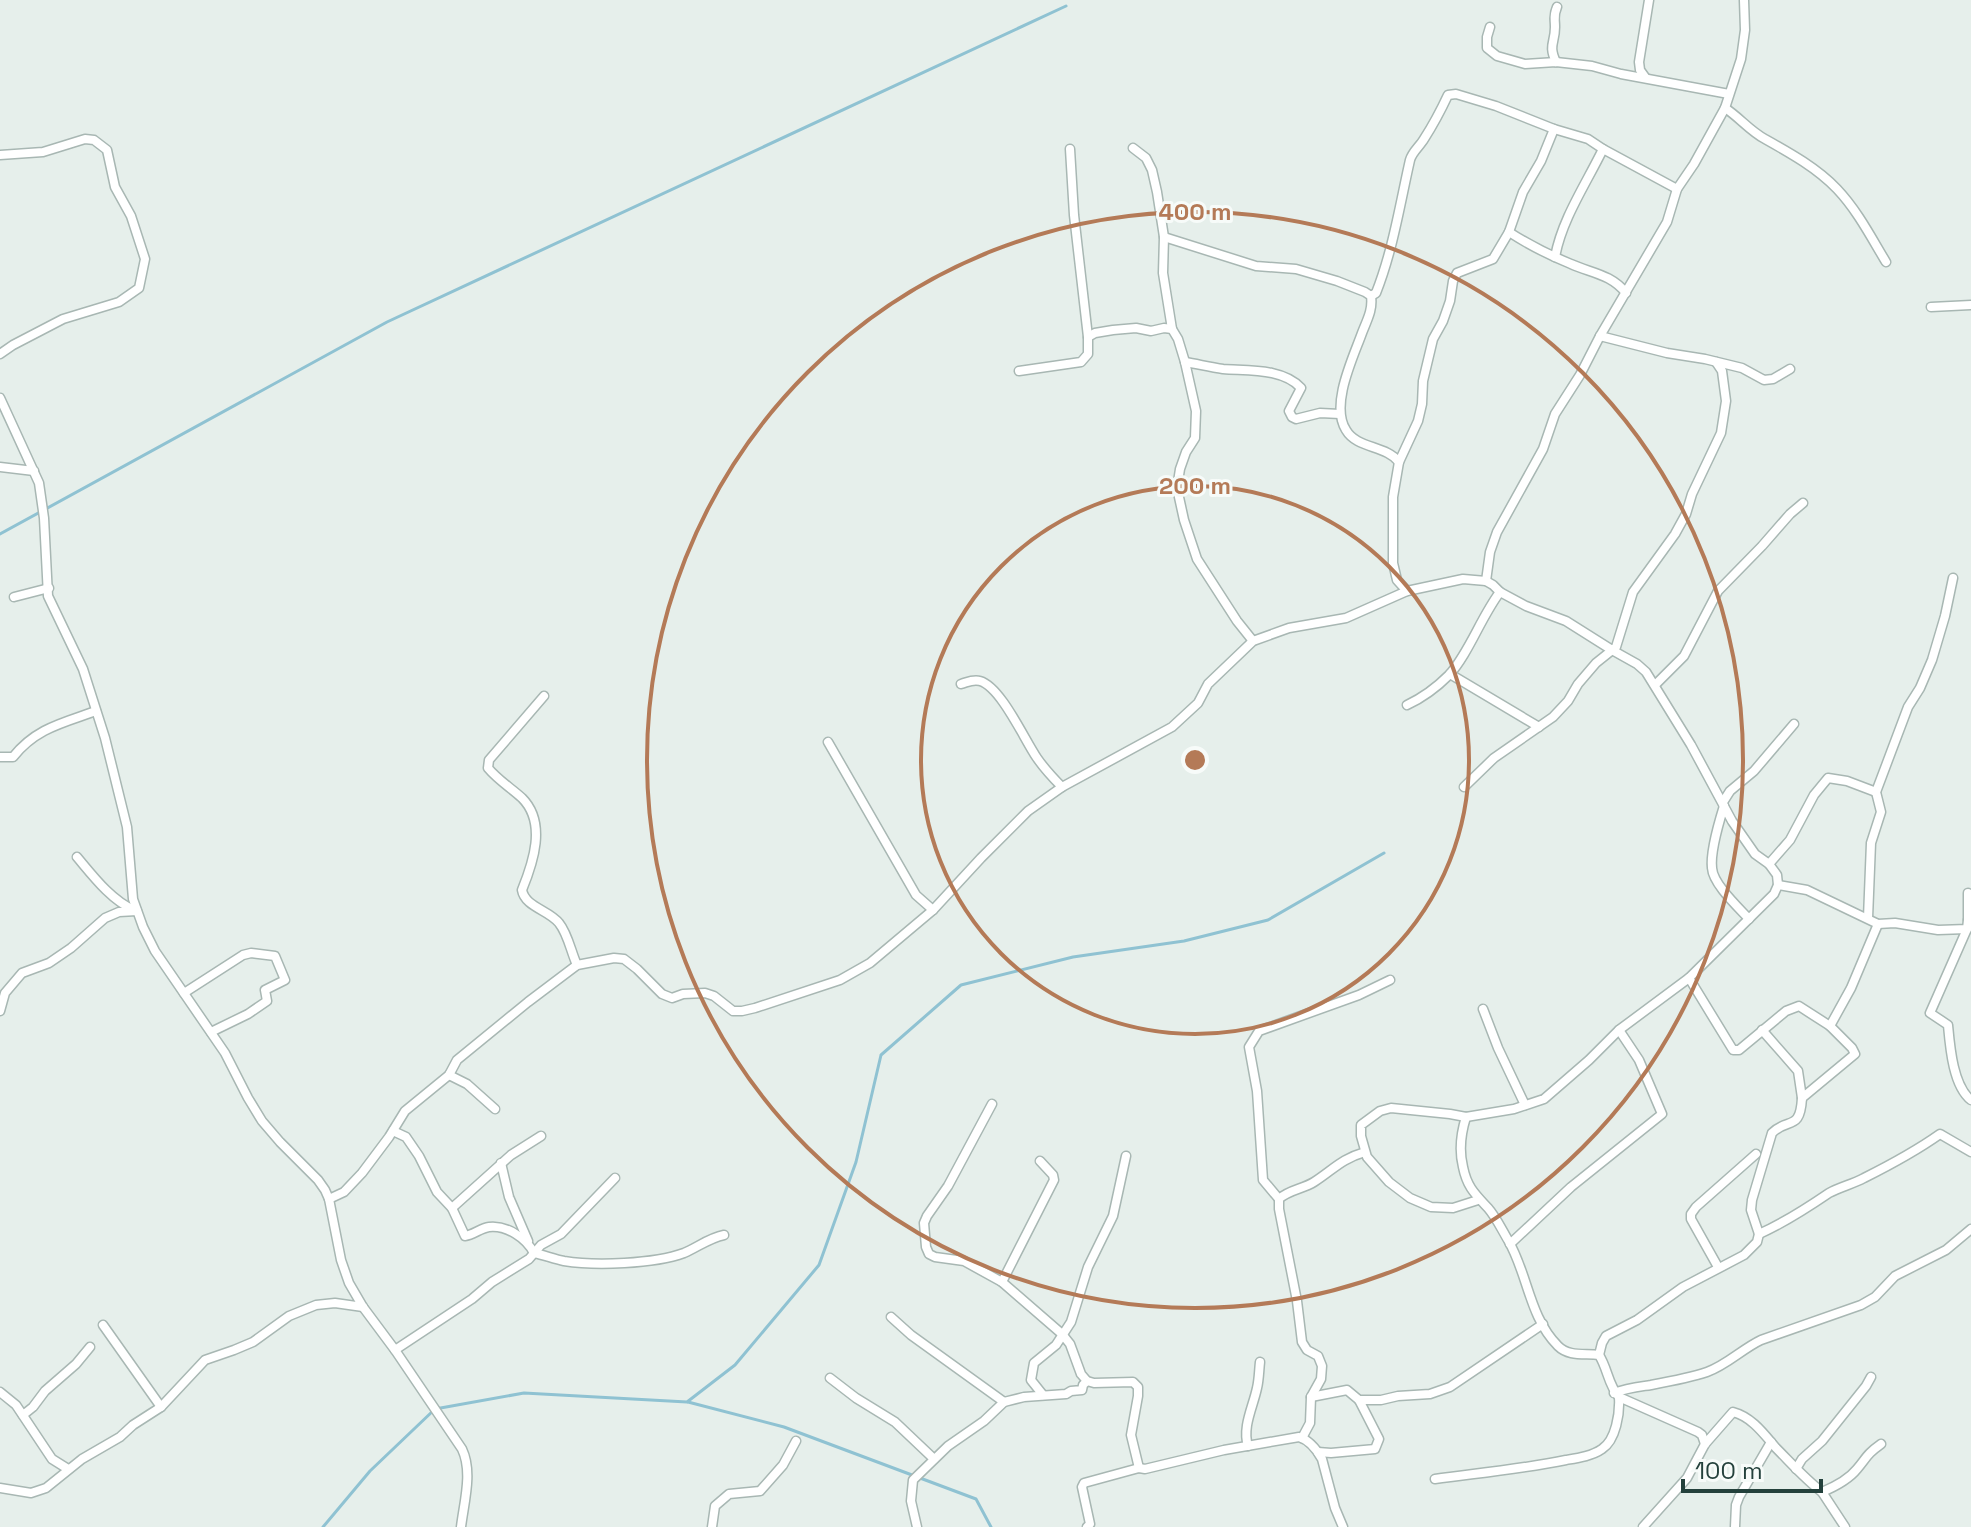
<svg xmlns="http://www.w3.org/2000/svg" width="1971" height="1527" font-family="'Space Grotesk',sans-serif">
<rect width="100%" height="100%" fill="#e6efeb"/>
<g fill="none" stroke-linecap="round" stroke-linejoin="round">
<g stroke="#8fc2d2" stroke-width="3">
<path d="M0 534 387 322 1066 6"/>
<path d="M688 1402 784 1427 976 1499 991 1527"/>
<path d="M323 1527 370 1471 435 1409 524 1393 687 1402 735 1365 819 1265 856 1162 881 1055 961 985 1073 957 1184 941 1268 920 1384 853"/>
</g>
<g stroke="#a8b7b3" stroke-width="11">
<g id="street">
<path d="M1490 27 1487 37V48L1497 56 1525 64 1556 62 1592 66 1621 74 1729 94"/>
<path d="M1556 62C1548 45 1555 43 1555 27 1555 18 1553 16 1557 7"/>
<path d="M1645 77 1640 70 1639 62 1649 0"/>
<path d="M1725 108C1739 117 1750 131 1765 139 1790 153 1817 168 1837 189 1857 210 1871 237 1886 262"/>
<path d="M1133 148 1146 158 1152 170 1157 192 1164 237 1163 273 1172 329"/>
<path d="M1070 149 1074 215 1088 337"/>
<path d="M0 155 43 152 85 139 94 140 107 150 115 187 131 216 145 259 139 288 119 302 63 319 13 345 0 354"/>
<path d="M1509 232C1529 245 1549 255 1571 264 1591 273 1611 274 1626 293"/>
<path d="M1164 237 1256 266 1296 269 1337 281 1365 292 1371 296C1373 310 1367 320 1362 333 1353 358 1330 405 1346 430 1357 449 1386 445 1399 462"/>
<path d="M1555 257C1562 219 1586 184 1603 149"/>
<path d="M1371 296 1376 293C1393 250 1400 204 1410 160 1412 152 1420 146 1424 139 1433 125 1441 110 1448 95L1456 94 1496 106 1554 129 1588 139 1603 149 1677 189"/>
<path d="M1931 307 1971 305"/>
<path d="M1600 336 1667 353 1705 359 1742 368 1764 380 1773 379 1790 369"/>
<path d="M1185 362C1197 364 1210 367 1223 369 1248 371 1283 368 1301 388L1289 411 1292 417 1296 419 1320 413 1340 414"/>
<path d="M1019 371 1081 362 1088 354V337L1095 333 1113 330 1136 328 1151 331 1164 328 1172 329 1178 339 1185 362 1196 411 1195 438 1186 452 1180 469 1177 488 1184 520 1197 559 1237 621 1253 641"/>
<path d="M0 398 39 483 44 518 48 596 83 669 105 738 127 827 133 899 143 927 155 951 225 1053 248 1098 262 1121 280 1142 318 1180 325 1190 329 1199 341 1260 349 1283 363 1307 395 1350 462 1449C473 1472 464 1502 461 1527"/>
<path d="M0 467 34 471"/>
<path d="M1486 581 1490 552 1497 532 1543 449 1555 414 1580 375 1600 336 1667 222 1677 189 1694 164 1725 108 1741 59 1745 30 1744 0"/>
<path d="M1407 591 1397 580 1393 563V497L1399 462 1418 421 1422 404 1423 381 1433 339 1443 321 1450 301 1453 281 1457 273 1493 259 1509 232 1523 192 1541 161 1554 129"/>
<path d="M14 597 49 588"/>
<path d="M1450 674 1539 727"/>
<path d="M961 684C968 682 973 679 980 681 1001 687 1024 739 1037 758 1044 768 1053 778 1062 787"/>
<path d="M1655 685 1684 656 1718 591 1762 546 1790 514 1803 503"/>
<path d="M544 696 489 760 488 768C498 780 511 788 522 798 547 823 533 863 522 890 525 907 549 910 559 923 568 934 571 952 577 965"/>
<path d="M1407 705C1422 698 1437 687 1449 675 1469 653 1481 617 1500 592"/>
<path d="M828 742 916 895 933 910"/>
<path d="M0 757H13C36 728 63 723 96 711"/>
<path d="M1464 787 1494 758 1553 717 1568 701 1578 684 1596 663 1616 647 1633 592 1675 534 1686 514 1692 494 1721 433 1726 401 1722 371 1716 362"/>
<path d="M1723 802 1730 791 1754 771 1794 724"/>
<path d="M1724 806C1719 822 1710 851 1712 868 1713 884 1738 907 1749 919"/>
<path d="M77 857C93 876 111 900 134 910"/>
<path d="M1769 864 1790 840 1814 795 1828 778 1847 781 1876 792"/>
<path d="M1778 885 1807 890 1878 924 1895 923 1938 930 1967 929 1968 920H1971"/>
<path d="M1968 893V920"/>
<path d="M1868 918 1871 843 1881 812 1876 792 1908 707 1920 688 1932 660 1945 616 1953 578"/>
<path d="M1967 929 1930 1013 1948 1025C1950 1047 1953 1086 1971 1100"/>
<path d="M1689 978 1733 1050H1739L1786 1011 1799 1006 1830 1026"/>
<path d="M184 993 243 955 251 953 275 956 285 980 265 990 267 1001 248 1014 211 1032"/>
<path d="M1483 1009 1498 1048 1525 1105"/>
<path d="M0 1011 5 993 22 973 49 963 71 948 105 918 119 912 137 911"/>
<path d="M1762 1030 1798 1071 1802 1098"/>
<path d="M449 1075 467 1084 495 1109"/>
<path d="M992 1104 948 1186 927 1216 924 1223 926 1247 929 1254 935 1257 964 1261 1002 1282 1062 1334 1070 1344 1081 1374 1087 1381 1094 1383 1133 1382 1138 1387V1396L1131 1435 1139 1468"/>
<path d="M1466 1117C1461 1133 1459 1151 1463 1167 1467 1187 1475 1194 1488 1208 1496 1217 1502 1230 1508 1240 1528 1274 1529 1317 1558 1346 1569 1357 1585 1353 1599 1355 1608 1369 1608 1385 1619 1397L1698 1432 1702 1435 1705 1444"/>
<path d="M393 1131 406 1137 419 1156 437 1192 452 1208 465 1236C473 1235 481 1228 489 1227 507 1225 526 1238 534 1253 544 1255 554 1259 564 1261 595 1266 654 1264 684 1253 698 1247 709 1238 724 1235"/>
<path d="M501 1163 509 1197 528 1241"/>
<path d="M329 1199 344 1192 362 1173 389 1137 405 1111 449 1075 457 1060 528 1002 577 965 614 958 624 959 637 969 662 994 672 998 683 994 705 993 714 996 733 1011H742L755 1008 840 980 870 963 933 910 981 858 1028 811 1062 787 1172 727 1198 703 1208 684 1253 641 1289 628 1346 618 1407 591 1463 579 1486 581 1493 585 1500 592 1526 606 1566 621 1612 650 1637 664 1646 672 1691 745 1732 821 1755 854 1769 864 1777 875 1778 885 1774 894 1689 978 1619 1030 1589 1060 1544 1099 1514 1109 1466 1117 1450 1114 1391 1108 1380 1111 1361 1125V1136L1367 1157 1389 1182 1410 1198 1431 1207 1453 1208 1478 1200"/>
<path d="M1279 1199 1263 1180 1257 1091 1249 1047 1259 1031 1359 995 1390 980"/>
<path d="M452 1208 511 1155 541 1136"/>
<path d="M1759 1234C1784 1223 1807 1208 1829 1193 1840 1187 1853 1184 1864 1178 1890 1165 1916 1151 1940 1134L1971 1152"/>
<path d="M1510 1244 1571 1187 1662 1114 1639 1060 1619 1030"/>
<path d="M1718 1267 1691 1219V1214L1696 1207 1756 1154"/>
<path d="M1002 1282 1054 1180 1053 1175 1040 1161"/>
<path d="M891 1317 911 1335 1004 1402"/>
<path d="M103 1325 161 1407"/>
<path d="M395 1350 472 1299 492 1282 529 1259 541 1245 561 1234 615 1178"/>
<path d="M1599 1355 1602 1343 1606 1336 1637 1320 1683 1287 1744 1255 1757 1242 1759 1234 1751 1210 1752 1200 1772 1133C1788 1117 1800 1132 1802 1098L1855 1054 1852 1048 1830 1026 1851 988 1878 924"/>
<path d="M830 1378 856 1398 895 1422 934 1459"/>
<path d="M0 1392 16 1405 52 1459 68 1469"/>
<path d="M1614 1393C1627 1388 1638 1387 1651 1385 1667 1382 1692 1377 1707 1372 1727 1365 1742 1349 1761 1340L1861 1305 1875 1297 1895 1276 1946 1250 1971 1229"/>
<path d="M1043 1395 1031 1380 1034 1363 1056 1345 1071 1322 1088 1267 1113 1216 1126 1156"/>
<path d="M1311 1397 1347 1390 1359 1400H1381L1398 1396 1430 1394 1450 1387 1543 1324"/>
<path d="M23 1415 33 1407 45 1391 76 1364 90 1347"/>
<path d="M1302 1438 1310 1423 1311 1397 1321 1379 1322 1366 1318 1356 1307 1350 1302 1342 1297 1301 1279 1209V1199C1288 1190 1303 1189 1314 1182 1334 1169 1341 1159 1365 1152"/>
<path d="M1248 1446C1242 1427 1253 1407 1257 1388 1259 1380 1259 1371 1260 1362"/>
<path d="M1318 1452 1331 1453 1375 1449 1379 1439 1359 1400"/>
<path d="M1796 1469 1802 1459 1822 1441 1866 1386 1871 1377"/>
<path d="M1435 1479C1479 1473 1522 1469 1566 1460 1578 1458 1592 1456 1602 1449 1616 1440 1620 1413 1619 1397"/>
<path d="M0 1488 31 1493 46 1488 82 1459 120 1437 133 1425 161 1407 205 1360 234 1350 253 1342 289 1316 316 1305 335 1303 363 1307"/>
<path d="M1822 1492 1845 1527"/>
<path d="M712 1527 715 1506 729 1494 760 1491 783 1465 796 1441"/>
<path d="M917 1527 911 1501 913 1480 948 1446 984 1421 1004 1402 1024 1397 1066 1394 1071 1391 1082 1390 1083 1385 1087 1381"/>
<path d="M1087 1527 1090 1524 1082 1487 1084 1483 1139 1468 1145 1469 1224 1450 1299 1437C1309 1440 1317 1450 1322 1459L1335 1508 1343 1527"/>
<path d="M1643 1527 1687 1478 1705 1444 1733 1412C1752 1417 1764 1434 1776 1448 1791 1463 1805 1479 1822 1492 1834 1487 1849 1479 1857 1469 1867 1457 1867 1454 1881 1444"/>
<path d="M1735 1527 1736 1505 1739 1497 1771 1442"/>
</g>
</g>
<use href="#street" stroke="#fff" stroke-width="8"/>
</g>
<g fill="none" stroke="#b47a57" stroke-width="4">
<circle cx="1195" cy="760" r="274"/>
<circle cx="1195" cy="760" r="548"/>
</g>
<circle cx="1195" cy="760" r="12" fill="#b47a57" stroke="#f7fbf9" stroke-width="4"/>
<g font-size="24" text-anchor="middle" font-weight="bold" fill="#b47a57" stroke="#f7fbf9" stroke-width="6" stroke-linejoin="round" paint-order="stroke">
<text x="1195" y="220">400 m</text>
<text x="1195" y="494">200 m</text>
</g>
<path d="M1683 1479v12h138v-12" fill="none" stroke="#24413c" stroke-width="4"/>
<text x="1695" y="1479" font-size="24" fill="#24413c" stroke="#f7fbf9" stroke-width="6" paint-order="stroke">100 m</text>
</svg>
